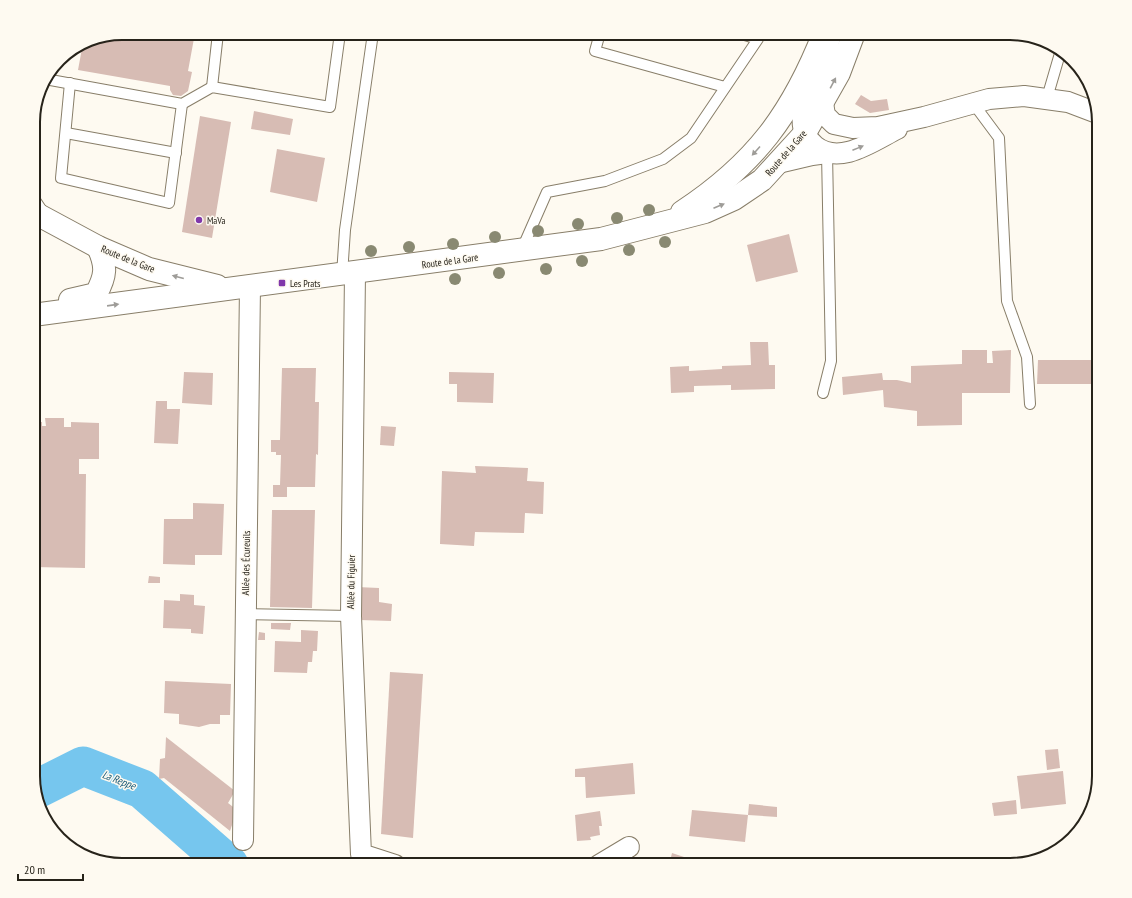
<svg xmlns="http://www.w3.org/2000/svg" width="1132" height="898" font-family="'PT Sans Narrow',sans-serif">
<rect width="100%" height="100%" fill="#fefaf1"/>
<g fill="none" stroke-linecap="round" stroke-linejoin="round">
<path stroke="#76c6ee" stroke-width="39" d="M35 790 83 766 142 789 229 865"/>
</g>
<g fill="#d7bcb4">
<path d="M122 33H195L188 71 192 72 188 91 181 96 173 95 170 90V86L78 70 83 43 88 40Z"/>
<path d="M861 95 871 101 887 99 889 110 870 113 855 104Z"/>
<path d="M254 111 293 119 290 135 251 129Z"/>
<path d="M200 116 231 122 212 238 182 232Z"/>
<path d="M277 149 325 158 317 202 270 192Z"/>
<path d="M789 234 798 272 756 282 747 245Z"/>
<path d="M750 342H768L769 365H775V389L731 390V385L694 386V392L671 393 670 367 689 366V371L722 369V366L751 365Z"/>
<path d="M962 350H987V363H993L992 351 1011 350 1010 393H962V425L917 426V411L884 407 883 390 843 395 842 377 882 373 883 380H897L911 383V366L962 364Z"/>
<path d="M1038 360H1097V384H1037Z"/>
<path d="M282 368H316L315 402H319L318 455 316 454 315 487H287V497H273V485H280L281 455H276V452H271V440H280Z"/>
<path d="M184 372 213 373 212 405 182 403Z"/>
<path d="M449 372 494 373 493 403 457 402V384H449Z"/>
<path d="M156 401H167V409H180L178 444 154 443Z"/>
<path d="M45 418H64V427H71V422L99 423V459H79V474H86L85 568 33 567V473H35V458H33V422H42V426H46Z"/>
<path d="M381 426 396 427 394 446 380 445Z"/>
<path d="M475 466 528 468 527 481 544 482 543 514 525 513 524 533 475 532 474 546 440 544 442 471 476 473Z"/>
<path d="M193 503 224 504 222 555H195V565L163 564 164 519H193Z"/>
<path d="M272 510H315L312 608 270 607Z"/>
<path d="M149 576 160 577V583H148Z"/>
<path d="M357 587 379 588V602L392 604 391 621 360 620Z"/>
<path d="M180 594 194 595V605L205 606 203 634 191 633V629L163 628 164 600 180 601Z"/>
<path d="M271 623H291L290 630 271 629Z"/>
<path d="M301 630 318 631 317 651H313L312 662H308L307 673 274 672 275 641 301 642Z"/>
<path d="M259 632 265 633V640H258Z"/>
<path d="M390 672 423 674 413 838 381 834Z"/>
<path d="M165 681 231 684 230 715H220V724H210L199 727 179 724V714L164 713Z"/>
<path d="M166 737 235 791 228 803 237 810 230 831 164 778 159 779 160 759 165 758Z"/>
<path d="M1058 749 1060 768 1047 770 1045 750Z"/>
<path d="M633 763 635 794 586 798 585 777H575V769Z"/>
<path d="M1063 771 1066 804 1021 809 1017 776Z"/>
<path d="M1016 800 1017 814 994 816 992 803Z"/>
<path d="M749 804 777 807V817L748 815Z"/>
<path d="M692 810 748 815 745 842 689 836Z"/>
<path d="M600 811 602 826H599L600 835 590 837 591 840 577 841 575 815Z"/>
<path d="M672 853 708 865H669Z"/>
</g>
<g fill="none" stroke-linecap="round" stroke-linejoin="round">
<g stroke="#887e69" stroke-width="12">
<g id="lane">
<path d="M600 33 595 51 725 87"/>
<path d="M45 79 182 104 212 87 330 107 340 33"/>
<path d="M70 83 61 178 169 203 182 104"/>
<path d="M212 87 218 33"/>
<path d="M1047 98 1061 50"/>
<path d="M973 103 999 138 1007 301 1027 357 1030 404"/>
<path d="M66 133 176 153"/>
<path d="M33 197 43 212"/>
<path d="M522 249 547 192 605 181 663 159 691 138 758 39 738 33"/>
<path d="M342 275 345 230 373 33"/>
<path d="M823 393 831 361 827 153"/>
<path d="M246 614 351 616"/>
</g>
</g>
<g stroke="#887e69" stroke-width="22">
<g id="street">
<path d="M829 35C833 70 779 116 815 146 840 166 873 141 897 129"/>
<path d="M823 103 825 115 834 124 853 128 878 127 924 117 989 99 1024 96 1068 102 1097 113"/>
<path d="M778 163 812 155 827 153"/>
<path d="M355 273 351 616 361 854 395 865"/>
<path d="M243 840 250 286"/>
<path d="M599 865 629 847"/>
</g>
</g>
<g stroke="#887e69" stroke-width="24">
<g id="secondary">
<path d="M33 212 98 247 149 269 217 286"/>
<path d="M682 212C755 164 792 114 824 33"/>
<path d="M70 300 96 294C106 276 107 266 98 247"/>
<path d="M33 315 601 239 705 212 734 199 762 180 805 133 839 73 854 33"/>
</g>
</g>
<use href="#lane" stroke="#fff" stroke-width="10"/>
<use href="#street" stroke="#fff" stroke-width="20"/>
<use href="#secondary" stroke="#fff" stroke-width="22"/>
</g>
<g fill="#898972">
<circle cx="649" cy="210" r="6"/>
<circle cx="617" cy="218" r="6"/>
<circle cx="578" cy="224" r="6"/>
<circle cx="538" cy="231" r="6"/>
<circle cx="495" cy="237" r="6"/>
<circle cx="665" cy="242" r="6"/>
<circle cx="453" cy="244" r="6"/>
<circle cx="409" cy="247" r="6"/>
<circle cx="629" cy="250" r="6"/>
<circle cx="371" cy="251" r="6"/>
<circle cx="582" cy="261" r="6"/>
<circle cx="546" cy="269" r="6"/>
<circle cx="499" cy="273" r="6"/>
<circle cx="455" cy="279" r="6"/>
</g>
<defs><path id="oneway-solid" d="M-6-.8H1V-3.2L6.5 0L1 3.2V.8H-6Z"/></defs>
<g fill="#9e9c98">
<use href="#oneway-solid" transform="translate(833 83) rotate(-62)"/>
<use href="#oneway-solid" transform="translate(858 148) rotate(-22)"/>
<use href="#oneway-solid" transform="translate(756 151) rotate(132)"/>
<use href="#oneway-solid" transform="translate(719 206) rotate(-23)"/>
<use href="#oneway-solid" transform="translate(178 277) rotate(-165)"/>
<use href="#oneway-solid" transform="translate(113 305) rotate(-8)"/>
</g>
<g fill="#8038ab" stroke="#fefaf1" stroke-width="1.5">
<circle cx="199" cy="220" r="4"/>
<rect x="278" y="279" width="8" height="8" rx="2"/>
</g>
<g text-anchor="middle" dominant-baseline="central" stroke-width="3" stroke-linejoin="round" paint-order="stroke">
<g font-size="10" fill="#27231a" stroke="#fefaf1">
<text transform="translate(786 153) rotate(-49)">Route de la Gare</text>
<text transform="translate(128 259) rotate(22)">Route de la Gare</text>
<text transform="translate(450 261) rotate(-8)">Route de la Gare</text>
<text transform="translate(246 563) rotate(-89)">Allée des Écureuils</text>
<text transform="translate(351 582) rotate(-89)">Allée du Figuier</text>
</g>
<g font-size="10" fill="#27231a" stroke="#fefaf1" text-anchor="start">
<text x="207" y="220">MaVa</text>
<text x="290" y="283">Les Prats</text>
</g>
<g font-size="11" font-style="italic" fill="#215f7a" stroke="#fefaf1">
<text transform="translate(119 780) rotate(21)">La Reppe</text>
</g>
</g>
<path d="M0 0H1132V898H0ZM122 40H1010A82 82 0 0 1 1092 122V776A82 82 0 0 1 1010 858H122A82 82 0 0 1 40 776V122A82 82 0 0 1 122 40Z" fill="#fefaf1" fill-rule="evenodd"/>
<path fill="none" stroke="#27231a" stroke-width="2" d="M122 40H1010A82 82 0 0 1 1092 122V776A82 82 0 0 1 1010 858H122A82 82 0 0 1 40 776V122A82 82 0 0 1 122 40Z"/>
<path d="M18 874v6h65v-6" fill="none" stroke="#27231a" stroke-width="2"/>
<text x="24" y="874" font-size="12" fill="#27231a" stroke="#fefaf1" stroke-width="3" paint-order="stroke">20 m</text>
</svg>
